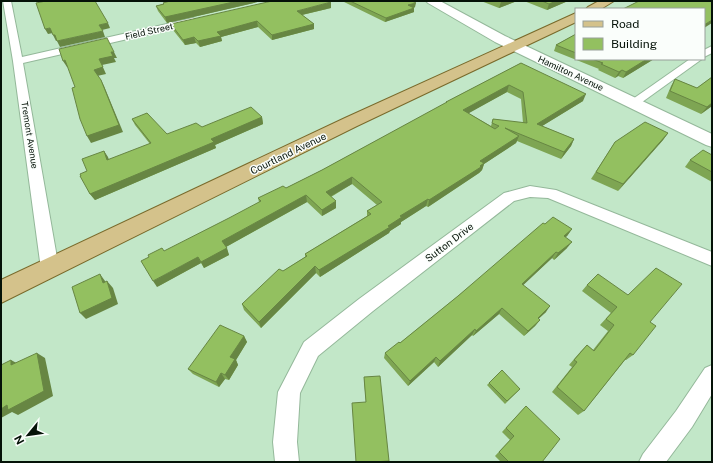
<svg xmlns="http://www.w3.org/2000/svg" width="713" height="463" font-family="'Public Sans',sans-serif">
<rect width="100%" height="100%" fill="#c2e7c8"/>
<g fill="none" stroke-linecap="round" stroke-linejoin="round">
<g stroke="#94b89a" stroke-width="2">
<g id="street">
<path d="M3 1H11L22 57 193 18 197 21 193 24 23 63 59 269 56 274 50 276 44 274 41 269 13 61Z"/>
<path d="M712 46V53L704 57V50Z"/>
<path d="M690 59H702L638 105H630L628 103 630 101Z"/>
<path d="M530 186 556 190 712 252V266L548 198 530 197 514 201 373 311 318 356 300 393 297 442 299 462H275L273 442 278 392 304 342 359 299 504 193Z"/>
<path d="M712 365V394L692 427 666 462H639L643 454 676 411 705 368Z"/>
</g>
</g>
<g stroke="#94b89a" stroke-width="2">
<path id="secondary" d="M426 1H440L505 36 712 134V147L706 145 495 42 428 3Z"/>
</g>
<g stroke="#796a2b" stroke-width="2">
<g id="primary">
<path d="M599 1H614L601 9H586L588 7Z"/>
<path d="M576 13V22L357 126 1 303V280L345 118Z"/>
</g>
</g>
<use href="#street" fill="#fff" fill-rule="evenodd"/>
<use href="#secondary" fill="#fff" fill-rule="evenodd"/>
<use href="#primary" fill="#d4c28b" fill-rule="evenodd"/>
</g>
<g fill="#7ea553" fill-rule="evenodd">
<path d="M170 1H262L167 23 158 11 156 6 163 4V3Z"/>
<path d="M342 1H412L415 7 414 8V12L385 22Z"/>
<path d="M481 1H517L499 8Z"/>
<path d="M524 1H568L547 10Z"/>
<path d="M331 8 302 15 314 24V29L272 40 258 27 221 37 222 41 200 47 196 43 185 45 173 30 171 24Z"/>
<path d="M576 34V59H654L623 78 618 76 615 78 598 70 599 69 554 51 556 45Z"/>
<path d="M521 63 583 101 542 126 574 139 571 146 561 159 517 141 516 143 484 164 482 170 479 173 428 207 426 206 401 222V224L390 231 389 233 320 277 316 273 261 328 244 310 242 304 283 271 305 257V254L367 216V211L377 205 352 184 331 197 336 208 322 216 307 202 226 247 229 255 204 268 201 263 157 287 259 202 258 198 286 188 322 170 446 103V102ZM507 92 521 99 523 123 493 119 491 126 468 113Z"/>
<path d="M712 77V106L701 114 666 98 671 86 675 79 697 88Z"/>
<path d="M262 117 263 124 215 145 216 148 95 200 90 194 81 176 87 171 104 151 109 160 150 144 135 125 132 119 167 134 202 127Z"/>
<path d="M668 133 663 140 618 191 591 179 615 142Z"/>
<path d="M712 155V182L685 167 690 160Z"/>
<path d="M545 224 572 229 567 236 565 237 567 248 554 260 552 258 523 285 546 312 538 319 540 320 535 326 524 336 499 314 473 336 472 335 438 367 434 362 408 386 384 358 385 353 400 343 458 296Z"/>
<path d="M587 285 650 322 633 355 626 360H625L584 411 578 415 552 392 572 367 569 365 581 351 587 345 593 350 608 331 600 325 611 313 582 291Z"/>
<path d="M244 336 247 342 236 360 238 365 229 380 225 379 219 387 193 374 188 369Z"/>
<path d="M364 377 389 461V462H356L366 402 364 382Z"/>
<path d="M489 383 518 391 505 404 487 385Z"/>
<path d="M526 406 542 462H501L495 456 510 440 502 432Z"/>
</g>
<g fill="#678643">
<path d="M238 1H262L167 23 165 17Z"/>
<path d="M504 1H517L499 8 501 2Z"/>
<path d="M556 1H568L547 10 549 4Z"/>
<path d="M331 2V8L297 16V11Z"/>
<path d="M416 3 415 7 408 9V5Z"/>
<path d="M414 8V12L385 22 386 18Z"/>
<path d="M712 20V23L704 28V25Z"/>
<path d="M257 21 258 27 221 37 222 41 200 47 198 41 217 32Z"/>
<path d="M108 23 110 28 102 30 99 25Z"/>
<path d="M314 24V29L272 40V35Z"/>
<path d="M50 28 53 33 48 34 45 29Z"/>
<path d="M103 31 105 37 60 47 57 41Z"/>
<path d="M53 35H55L58 40 56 41Z"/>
<path d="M194 37 196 43 185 45 183 40Z"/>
<path d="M111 52H114L117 58H114L116 62 102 65 106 74 97 76 94 70 99 59Z"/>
<path d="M647 59H654L623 78 626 72Z"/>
<path d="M65 60 69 67H67L63 61Z"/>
<path d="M622 70 618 76 615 78 619 72Z"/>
<path d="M101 80 104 86 123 132 91 143 87 136Z"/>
<path d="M509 85 507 92 462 117 463 110Z"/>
<path d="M586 94 583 101 534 131 537 124Z"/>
<path d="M712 103V106L701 114 707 107Z"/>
<path d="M262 117 263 124 215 145 216 148 95 200 90 194 211 139Z"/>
<path d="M668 133 663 140 618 191 623 184Z"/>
<path d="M519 136 516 143 484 164 482 170 479 173 428 207 429 200 480 161Z"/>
<path d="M574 139 571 146 561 159 564 152Z"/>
<path d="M104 151 108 157 111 167 107 160Z"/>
<path d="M352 177V184L326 199V192Z"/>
<path d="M306 195 307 202 224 248 222 241Z"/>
<path d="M428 199 426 206 401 222V224L390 231 389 233 320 277 319 270 388 226 400 216Z"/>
<path d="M336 201V208L322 216V210Z"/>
<path d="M572 229 567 236 559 243 564 236Z"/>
<path d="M572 242 567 248 554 260 558 253Z"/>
<path d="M227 248 229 255 204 268 201 262Z"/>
<path d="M556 252 552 258 518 290 522 284Z"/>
<path d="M198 257 201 263 157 287 153 281Z"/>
<path d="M315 266 316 273 261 328 259 322Z"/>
<path d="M100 274 105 281 109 290 103 283Z"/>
<path d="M107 281 113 288 118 304 86 319 80 313Z"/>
<path d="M550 306 546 312 533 324 538 318Z"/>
<path d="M502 308 499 314 473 336 476 331Z"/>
<path d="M540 320 535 326 524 336 528 331Z"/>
<path d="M475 329 472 335 438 367 440 361Z"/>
<path d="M244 336 247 342 236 360 238 365 229 380 225 375 230 357Z"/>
<path d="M37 353 45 358 53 396 18 415 12 412 1 418V409Z"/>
<path d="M436 357 434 362 408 386 410 381Z"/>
<path d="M11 360 20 365H11Z"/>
<path d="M221 373 225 379 219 387 216 382Z"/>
</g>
<g fill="#93c060" stroke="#678643" fill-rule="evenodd">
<path d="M46 1H95L108 23 99 25 103 31 57 41 55 35H53L50 28 45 29 36 3Z"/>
<path d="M170 1H238L165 17 156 6 164 4 163 3Z"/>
<path d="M272 1H328L331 2 297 11 314 24 272 35 257 21 217 32 221 36 198 41 194 37 183 40 171 24Z"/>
<path d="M350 1H412L416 3 408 5 414 8 386 18Z"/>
<path d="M542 1H556L549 4Z"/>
<path d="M639 1H712V20L704 25V9H623Z"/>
<path d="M576 34V53L556 45Z"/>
<path d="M107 38 114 52H111L113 56 99 59 103 67 94 70 101 80 119 125 87 136 80 119 72 88 75 87 65 60 63 61 59 49Z"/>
<path d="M592 59H647L626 72 622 70 619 72 601 64 603 63Z"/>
<path d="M521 63 586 94 537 124 574 139 564 152 505 128 519 136 480 161 484 163 480 166 481 167 429 200 428 199 400 216 402 217 388 226 390 227 319 270 315 266 259 322 242 304 279 269 283 271 307 256 305 254 371 214 367 211 382 202 352 177 326 192 336 201 322 210 306 195 222 241 227 248 201 262 198 257 153 281 141 261 149 257 148 255 162 248 164 251 229 218 261 201 258 198 283 186 286 188 322 170 447 102H446ZM509 85 523 92 527 123 493 119 492 123 499 126 495 129 463 110Z"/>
<path d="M712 77V103L707 107 670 91 675 79 697 88Z"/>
<path d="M251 107 262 117 211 139 214 142 90 194 80 176H81L80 174 87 171 82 159 104 151 107 160 151 143 132 119 147 113 167 134 196 123 202 127Z"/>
<path d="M645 122 668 133 623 184 596 172 615 142Z"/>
<path d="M703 150 712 155V172L690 160Z"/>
<path d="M553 217 572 229 564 236 572 242 558 253 556 252 522 284 550 306 538 318 540 320 528 331 502 308 476 331 475 329 440 361 436 357 410 381 385 353 399 342 400 343 458 296 543 223 545 224Z"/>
<path d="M656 268 682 284 650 322 656 326 633 355 630 353 584 411 557 387 577 362 574 360 587 345 594 351 614 325 606 319 617 307 587 285 598 274 628 295Z"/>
<path d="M100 274 103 283 107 281 112 298 80 313 72 287Z"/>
<path d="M220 325 244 336 230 357 235 359 225 375 221 373 216 382 188 369Z"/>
<path d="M37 353 44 391 8 410 7 405 1 409V365L11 360V365Z"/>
<path d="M502 370 520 389 507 401 489 383Z"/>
<path d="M380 376 389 461 373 462H356L352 403 366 402 364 377Z"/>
<path d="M526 406 560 439 542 462H509L499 452 514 436 506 428Z"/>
</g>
<g text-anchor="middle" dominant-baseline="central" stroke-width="3" stroke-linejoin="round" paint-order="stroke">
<g font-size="9" fill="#051208" stroke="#fafefb">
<text transform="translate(149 31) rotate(-13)">Field Street</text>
<text transform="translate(571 73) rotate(25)">Hamilton Avenue</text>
<text transform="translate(30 135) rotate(81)">Tremont Avenue</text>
</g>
<g font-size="10" fill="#051208" stroke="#fafefb">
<text transform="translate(288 153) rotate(-26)">Courtland Avenue</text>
<text transform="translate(449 242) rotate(-37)">Sutton Drive</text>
</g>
</g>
<rect width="713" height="463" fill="none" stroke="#051208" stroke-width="4"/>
<rect x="575" y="8" width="130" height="52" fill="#fafefb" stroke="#98a09a"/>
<rect x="583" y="21" width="20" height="6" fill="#d4c28b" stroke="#98a09a"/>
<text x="611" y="28" font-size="12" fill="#051208">Road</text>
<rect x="583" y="38" width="20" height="12" fill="#93c060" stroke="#98a09a"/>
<text x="611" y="48" font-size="12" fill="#051208">Building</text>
<g transform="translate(28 435) rotate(241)" stroke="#fafefb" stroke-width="3" paint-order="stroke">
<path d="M0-3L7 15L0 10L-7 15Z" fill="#051208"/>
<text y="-6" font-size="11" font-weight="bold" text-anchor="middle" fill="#051208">N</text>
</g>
</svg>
